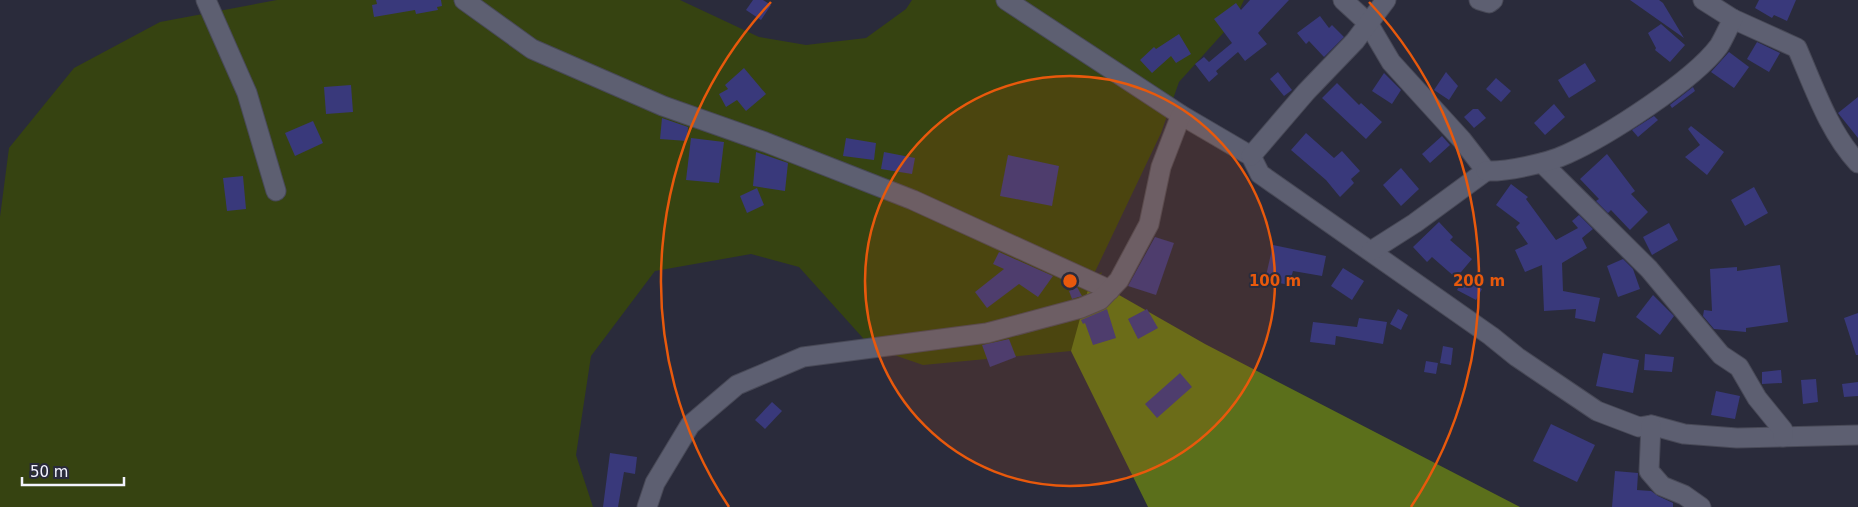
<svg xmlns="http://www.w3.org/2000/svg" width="1858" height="507" font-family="'DejaVu Sans',sans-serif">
<rect width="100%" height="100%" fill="#2a2b3b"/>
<path fill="#364311" d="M277 0H680L759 37 806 45 866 38 906 9 912 0H1244L1234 21 1179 82 1161 133 1092 278 1102 272 1071 351 923 365 871 347 799 267 751 254 655 271 591 356 576 455 593 507H0V217L9 148 74 68 160 22Z"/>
<path fill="#5b6f1b" d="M1091 279 1205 344 1520 507H1148L1071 351Z"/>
<g fill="#39397b">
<path d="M376 0H441L442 6 437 7 438 10 416 14 415 10 374 17 372 5 377 4Z"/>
<path d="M753 0H763L771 5 761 20 746 10Z"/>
<path d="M1250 0H1289L1258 33 1267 44 1245 61 1238 52 1216 71 1218 74 1209 82 1195 64 1204 57 1209 62 1232 43 1214 19 1236 3 1241 10Z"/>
<path d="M1630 0H1659L1663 3 1684 38Z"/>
<path d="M1759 0H1796L1787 21 1774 15 1772 18 1755 8Z"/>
<path d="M1320 16 1329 28 1332 25 1344 37 1324 57 1309 41 1306 44 1297 33Z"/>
<path d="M1661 24 1685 45 1670 62 1655 50 1656 48 1648 33Z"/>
<path d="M1179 34 1191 54 1176 63 1171 56 1152 73 1140 60 1154 47 1156 49Z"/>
<path d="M1757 42 1780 53 1769 72 1747 59Z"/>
<path d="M1729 52 1749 67 1734 88 1711 72Z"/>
<path d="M1585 63 1596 81 1569 98 1558 80Z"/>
<path d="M744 68 766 94 746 111 737 100 726 107 719 94 728 89 725 85Z"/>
<path d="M1278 72 1292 90 1284 96 1270 79Z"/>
<path d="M1446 72 1458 86 1449 100 1434 90Z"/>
<path d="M1384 73 1401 90 1392 104 1372 91Z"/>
<path d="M1496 78 1511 91 1501 102 1486 89Z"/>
<path d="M1337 83 1359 105 1361 103 1382 122 1366 139 1322 98Z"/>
<path d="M351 85 353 112 326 114 324 87Z"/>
<path d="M1693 87 1695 91 1672 108 1670 105Z"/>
<path d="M1858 97V138L1838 113Z"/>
<path d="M1554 104 1565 117 1545 135 1534 123Z"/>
<path d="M1473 109H1478L1486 118 1474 128 1464 117Z"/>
<path d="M1654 116 1658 120 1638 137 1632 130Z"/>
<path d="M662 118 688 127 687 141 660 139Z"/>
<path d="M313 121 323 143 295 156 285 133Z"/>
<path d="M1691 126 1724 152 1707 175 1685 157 1700 145 1688 129Z"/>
<path d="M1306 133 1334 158 1342 151 1360 171 1351 179 1354 183 1340 197 1326 180 1291 150Z"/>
<path d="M1442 136 1450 145 1430 163 1422 154Z"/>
<path d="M691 138 724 142 719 183 686 180Z"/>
<path d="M846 138 876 143 874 160 843 156Z"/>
<path d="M756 152 788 163 785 191 753 186Z"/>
<path d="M884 152 915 158 912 174 881 169Z"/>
<path d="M1607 154 1635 191 1631 194 1648 212 1630 230 1611 210 1608 213 1596 201 1599 199 1580 179Z"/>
<path d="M1008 155 1059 166 1052 206 1000 196Z"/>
<path d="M1401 168 1419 189 1401 206 1383 185Z"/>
<path d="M243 176 246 209 227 211 223 178Z"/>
<path d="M1511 184 1528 197 1526 199 1556 240 1578 228 1572 221 1579 215 1593 229 1582 238 1587 248 1562 263 1563 291 1600 298 1595 322 1575 318 1576 309 1544 311 1542 265 1525 272 1515 250 1528 244 1516 227 1520 223 1496 205Z"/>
<path d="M1754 187 1768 213 1745 226 1731 200Z"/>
<path d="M757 188 764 205 747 213 740 196Z"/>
<path d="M1439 222 1453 237 1450 240 1472 259 1456 278 1432 257 1427 262 1413 247Z"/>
<path d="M1669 223 1678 240 1652 255 1643 237Z"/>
<path d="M1155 237 1174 243 1156 295 1128 286Z"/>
<path d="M1273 245 1326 256 1322 276 1293 271 1289 285 1265 280Z"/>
<path d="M999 252 1053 276 1038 297 1019 284 987 308 975 292 1004 269 993 264Z"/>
<path d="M1623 259 1633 269 1640 289 1618 297 1607 266Z"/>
<path d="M1780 265 1788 322 1746 328V332L1714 329 1703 316 1704 310 1712 311 1710 269 1737 267V271Z"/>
<path d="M1343 268 1364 281 1352 300 1331 286Z"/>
<path d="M1463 279 1482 289 1476 300 1457 290Z"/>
<path d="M1077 287 1082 296 1072 299 1069 291Z"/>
<path d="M1653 295 1674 316 1660 335 1636 317Z"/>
<path d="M1107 309 1116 338 1093 345 1085 323 1083 324 1081 320Z"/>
<path d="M1147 309 1158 328 1138 339 1128 319Z"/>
<path d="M1398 309 1408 315 1401 330 1390 324Z"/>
<path d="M1858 313V355H1856L1844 318Z"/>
<path d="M1359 318 1387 322 1383 344 1336 336 1335 345 1310 342 1313 322 1357 327Z"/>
<path d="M1009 339 1016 357 990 367 982 345Z"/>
<path d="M1443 346 1453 348 1451 365 1440 363Z"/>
<path d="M1603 353 1639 360 1633 393 1596 386Z"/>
<path d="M1645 354 1674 357 1672 372 1644 370Z"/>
<path d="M1426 361 1438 363 1436 374 1424 372Z"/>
<path d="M1781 370 1782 383 1762 384V372Z"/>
<path d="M1180 373 1192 387 1157 418 1145 404Z"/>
<path d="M1816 379 1818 402 1803 404 1801 380Z"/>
<path d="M1858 382V396L1844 397 1842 384Z"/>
<path d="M1716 391 1740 396 1735 419 1711 415Z"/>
<path d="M772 402 782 411 765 429 755 420Z"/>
<path d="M1551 424 1595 445 1577 482 1533 461Z"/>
<path d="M610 453 637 457 635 474 624 472 618 507H603Z"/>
<path d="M1615 471 1638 473 1637 490 1651 491 1658 496 1673 503V507H1612Z"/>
</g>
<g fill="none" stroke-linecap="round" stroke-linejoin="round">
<g stroke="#484957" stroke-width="21">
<g id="minor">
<path d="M206 0 247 93 276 191"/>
<path d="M464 0 532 49 663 106 765 142 913 200 1110 290"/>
<path d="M1006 0 1181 115 1251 156 1260 174 1491 336 1517 357 1597 411 1639 427 1651 425 1684 434 1737 438 1858 435"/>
<path d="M1343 0 1368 23 1391 62 1462 140 1486 171 1415 223 1371 251"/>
<path d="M1479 0 1489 3 1493 0"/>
<path d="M1733 19 1797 48C1814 87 1829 132 1858 163"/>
<path d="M1251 156 1306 92 1355 41 1386 0"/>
<path d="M1542 163 1649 269 1721 355 1739 367 1757 398 1783 430V437"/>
<path d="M1486 171C1506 172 1548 163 1567 154 1607 136 1693 81 1719 46 1724 38 1728 28 1733 19L1703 0"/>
<path d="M1651 425 1649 471 1662 486 1684 495 1701 507"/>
<path d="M647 507 655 483 690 425 737 385 803 357 987 333 1081 308 1100 300 1119 280 1149 224 1161 167 1181 115"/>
</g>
</g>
<use href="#minor" stroke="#5d5f71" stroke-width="19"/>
</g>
<circle cx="1070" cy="281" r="205" fill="#e8590c" fill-opacity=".12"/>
<g fill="none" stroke="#e8590c" stroke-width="2.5">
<circle cx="1070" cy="281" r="205"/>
<path d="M729 507A409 409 0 0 1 771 2M1369 2A409 409 0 0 1 1411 507"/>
</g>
<circle cx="1070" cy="281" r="8" fill="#e8590c" stroke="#2a2b3b" stroke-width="2.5"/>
<g font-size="15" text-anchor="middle" font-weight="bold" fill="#e8590c" stroke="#2a2b3b" stroke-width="4" stroke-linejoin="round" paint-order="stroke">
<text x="1275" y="286">100 m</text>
<text x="1479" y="286">200 m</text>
</g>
<path d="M22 477v8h102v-8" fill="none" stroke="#f3f4ff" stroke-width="2.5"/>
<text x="30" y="477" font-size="15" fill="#f3f4ff" stroke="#2a2b3b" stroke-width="4" paint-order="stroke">50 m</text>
</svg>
